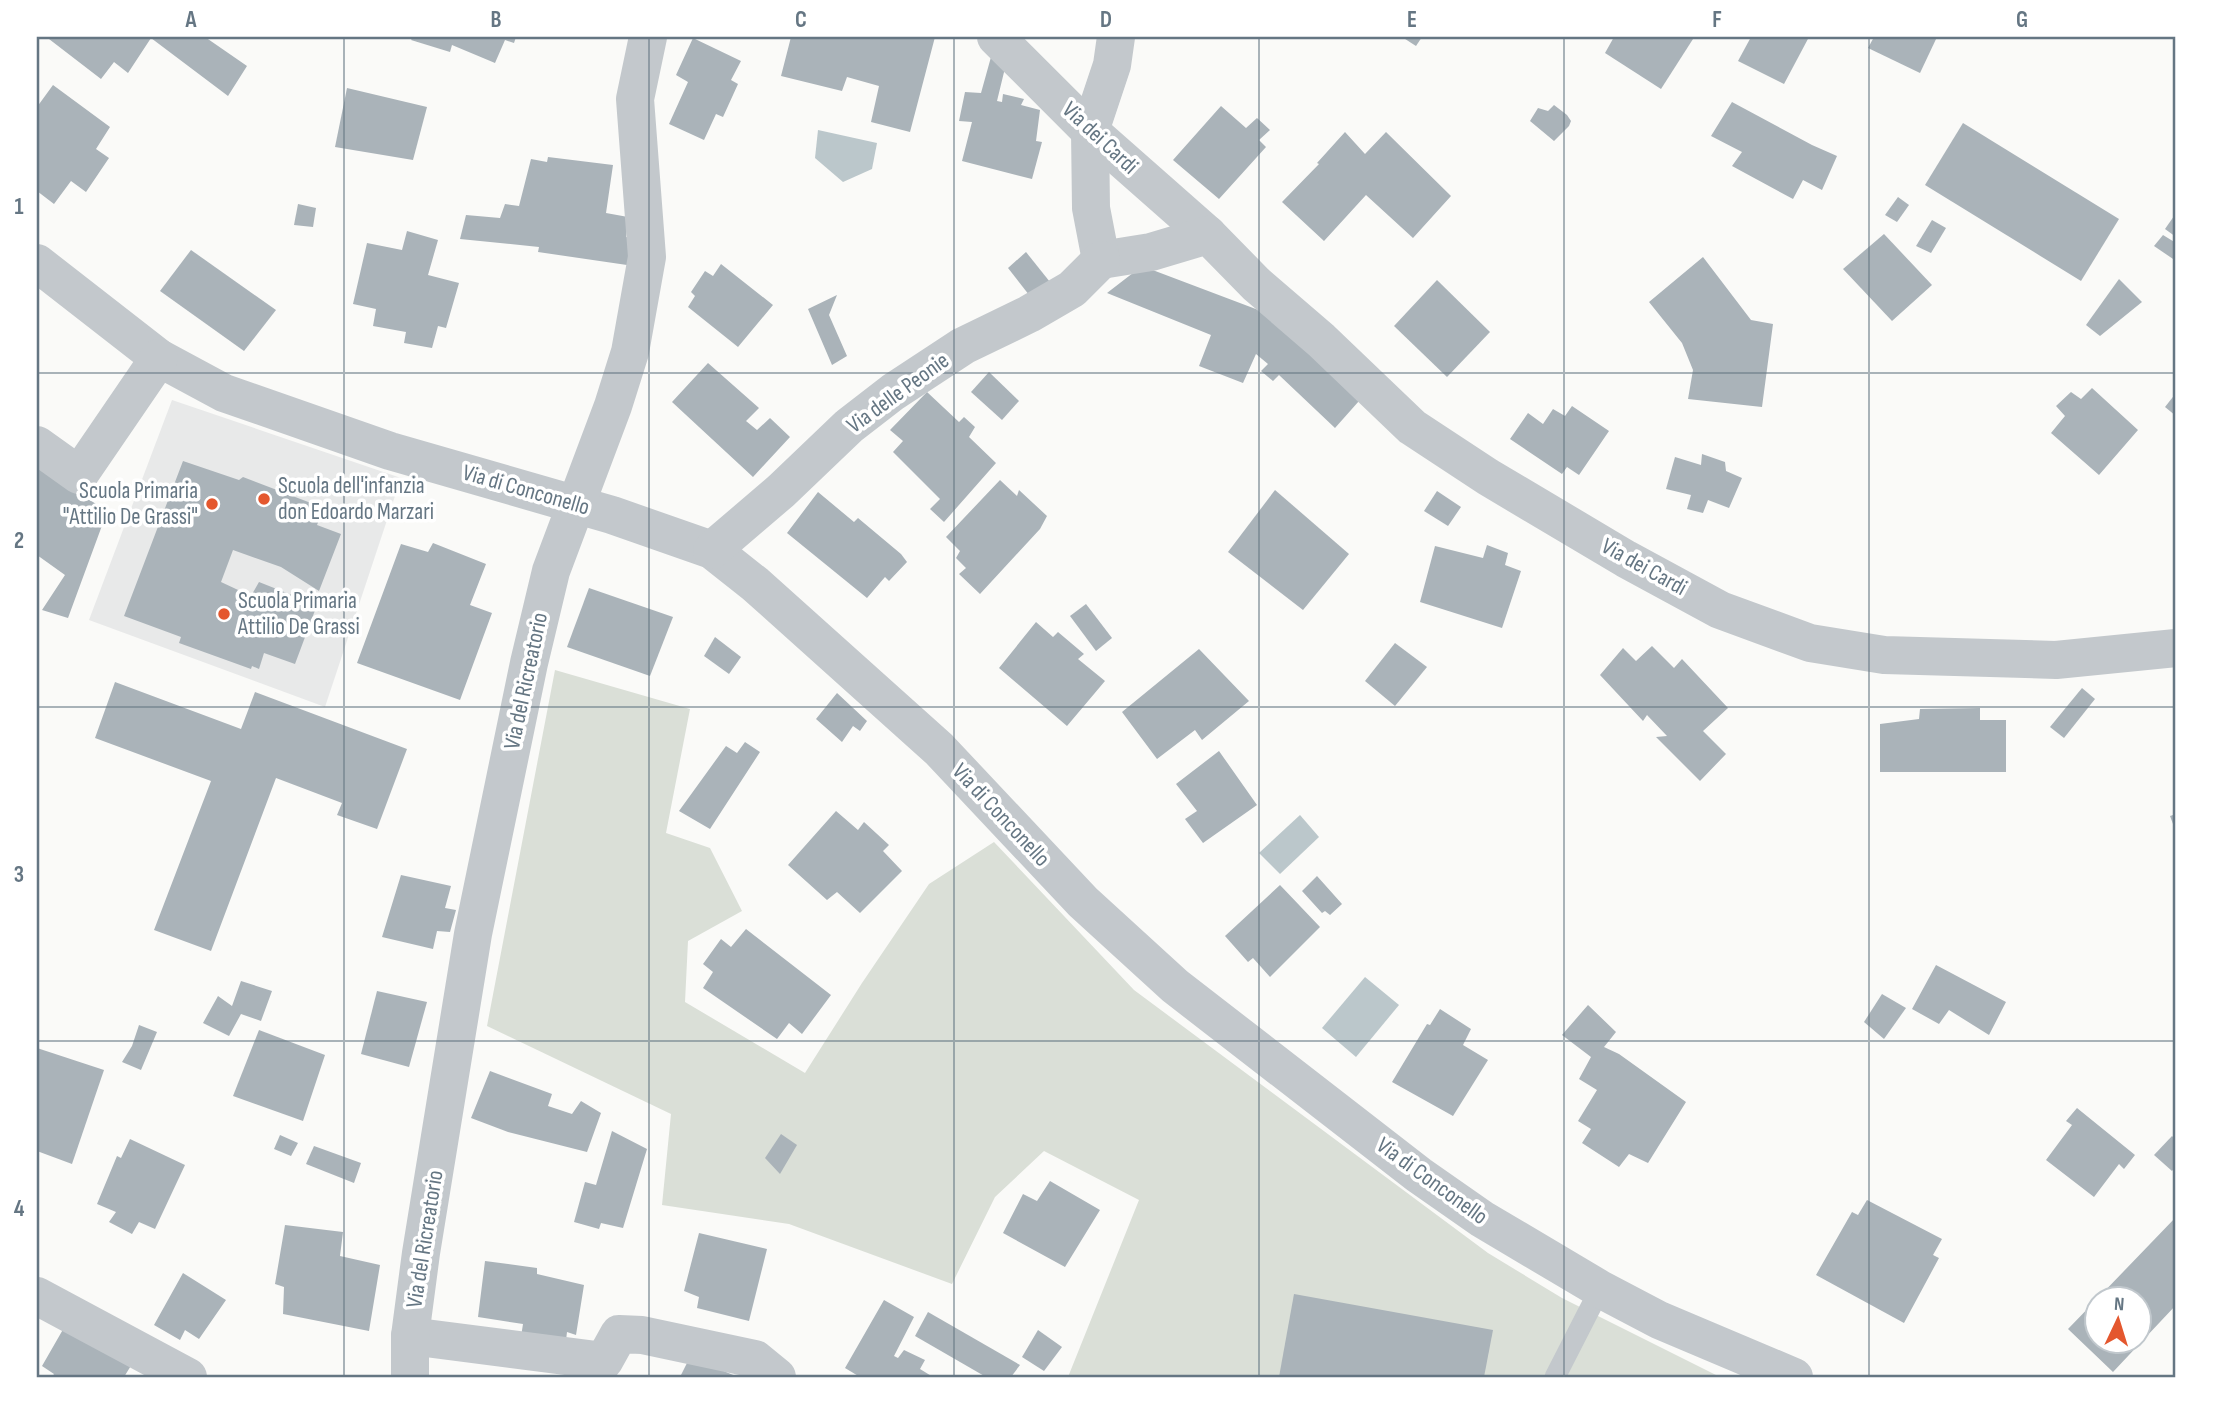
<svg xmlns="http://www.w3.org/2000/svg" width="2213" height="1414" font-family="'Sofia Sans Condensed',sans-serif">
<rect width="100%" height="100%" fill="#fafaf8"/>
<path fill="#e8e9e9" d="M172 400 401 478 325 707 89 620Z"/>
<path fill="#dadfd7" d="M555 670 690 709 666 833 710 848 742 911 688 941 685 1002 805 1073 862 983 929 884 994 842 1134 990 1488 1253 1562 1298 1720 1377H1068L1139 1200 1044 1151 995 1197 952 1284 789 1224 662 1205 671 1114 487 1026Z"/>
<g fill="#bbc7cb">
<path d="M818 130 877 143 872 169 843 182 815 158Z"/>
<path d="M1300 815 1319 837 1280 874 1259 853Z"/>
<path d="M1365 977 1399 1005 1356 1057 1322 1028Z"/>
</g>
<g fill="#aab3b9">
<path d="M51 37H205L247 66 228 96 151 38 128 73 114 62 101 79 49 39Z"/>
<path d="M413 37H516L514 43 505 40 495 63 452 45 450 52 411 40Z"/>
<path d="M791 37H935L910 132 871 122 879 86 847 77 842 91 781 76Z"/>
<path d="M1402 37H1422L1416 46Z"/>
<path d="M1614 37H1688L1693 39 1661 89 1605 53Z"/>
<path d="M1751 37H1809L1784 84 1738 61Z"/>
<path d="M1874 37H1937L1920 73 1868 48Z"/>
<path d="M693 38 741 61 731 80 738 84 723 117 716 114 704 140 669 124 688 82 676 75Z"/>
<path d="M991 57 1005 68 997 101 1002 102 1003 94 1024 99 1021 105 1040 110 1036 141 1042 142 1032 179 962 161 972 122 959 121 965 92 981 93Z"/>
<path d="M53 85 110 127 96 149 109 158 86 192 71 181 54 204 37 191V107Z"/>
<path d="M347 88 427 107 413 160 335 147Z"/>
<path d="M1732 102 1812 145 1837 156 1822 190 1803 180 1793 199 1732 166 1742 152 1711 136Z"/>
<path d="M1554 105 1567 115 1571 121 1569 126 1554 141 1530 121 1538 108 1548 111Z"/>
<path d="M1221 106 1246 128 1257 118 1270 130 1259 140 1266 147 1219 199 1173 160Z"/>
<path d="M1963 123 2119 219 2081 281 1925 185Z"/>
<path d="M1345 132 1365 154 1386 132 1451 196 1413 238 1366 195 1324 241 1282 202 1319 164 1317 163Z"/>
<path d="M548 157 613 165 606 213 628 217 626 237 633 238 627 265 538 252 539 247 460 239 466 215 500 218 505 204 519 206 531 159 547 162Z"/>
<path d="M1898 197 1909 205 1897 222 1885 215Z"/>
<path d="M298 204 316 208 313 227 294 225Z"/>
<path d="M2174 216 2176 218V237L2165 229Z"/>
<path d="M1932 220 1946 228 1931 253 1916 246Z"/>
<path d="M407 231 438 240 428 275 459 283 446 328 438 326 432 348 404 343 406 332 373 326 376 309 353 304 367 243 402 250Z"/>
<path d="M1884 234 1932 285 1892 321 1843 269Z"/>
<path d="M2163 235 2176 243V261L2154 246Z"/>
<path d="M191 250 276 310 244 351 160 291Z"/>
<path d="M1026 252 1054 287 1033 300 1008 268Z"/>
<path d="M1703 257 1751 320 1773 324 1762 407 1688 399 1693 370 1682 343 1649 302Z"/>
<path d="M721 264 773 305 738 347 688 307 695 296 691 292 705 271 713 276Z"/>
<path d="M1142 266 1269 314 1359 401 1335 428 1279 375 1273 381 1261 371 1268 364 1256 354 1243 383 1199 366 1211 335 1107 293Z"/>
<path d="M2119 279 2142 302 2100 336 2086 325Z"/>
<path d="M1437 280 1490 332 1447 377 1394 326Z"/>
<path d="M837 295 829 315 847 356 832 365 808 309Z"/>
<path d="M708 363 759 408 746 421 757 430 770 418 790 437 753 477 672 402Z"/>
<path d="M989 372 1019 401 1002 420 971 392Z"/>
<path d="M2092 388 2138 430 2099 475 2051 433 2065 416 2056 406 2071 392 2081 399Z"/>
<path d="M927 392 959 422 964 417 975 427 969 437 996 463 944 522 930 509 940 499 893 452 903 441 890 430Z"/>
<path d="M2176 393V416L2165 407Z"/>
<path d="M1572 406 1609 431 1579 475 1567 467 1562 474 1510 439 1528 413 1543 424 1553 409 1565 416Z"/>
<path d="M1702 454 1725 462 1726 471 1742 478 1729 508 1708 500 1703 513 1687 509 1691 495 1666 489 1675 457 1701 465Z"/>
<path d="M183 461 239 480 243 477 324 508 317 525 341 534 319 591 281 567 233 550 221 582 251 596 259 582 317 605 295 664 264 653 259 669 252 666 251 669 179 643 181 637 124 616Z"/>
<path d="M37 462 107 512 68 618 42 610 65 575 37 555Z"/>
<path d="M1000 480 1017 496 1019 490 1047 516 1040 529 980 594 959 574 966 568 956 558 960 551 946 537Z"/>
<path d="M1275 490 1349 554 1303 610 1228 552Z"/>
<path d="M1437 491 1461 507 1448 526 1424 511Z"/>
<path d="M818 492 854 522 858 518 901 554 907 562 889 581 885 577 867 598 787 533Z"/>
<path d="M433 543 486 564 470 605 492 613 460 700 357 663 401 544 428 552Z"/>
<path d="M1487 545 1508 553 1505 565 1521 571 1502 628 1420 602 1435 546 1483 558Z"/>
<path d="M589 588 673 617 650 676 567 647Z"/>
<path d="M1086 604 1112 638 1096 651 1070 616Z"/>
<path d="M1036 622 1053 637 1058 632 1084 654 1078 659 1105 681 1067 726 999 668Z"/>
<path d="M715 637 741 657 729 674 704 656Z"/>
<path d="M1395 643 1427 667 1395 706 1365 681Z"/>
<path d="M1652 646 1674 668 1682 659 1728 708 1703 731 1726 754 1700 781 1656 737 1667 736 1647 715 1643 721 1600 675 1623 648 1636 661Z"/>
<path d="M1199 649 1249 701 1202 740 1195 730 1157 759 1122 712Z"/>
<path d="M115 682 241 729 255 692 407 749 377 829 337 815 342 803 276 778 211 951 154 930 211 781 95 738Z"/>
<path d="M2082 688 2095 699 2064 738 2050 727Z"/>
<path d="M837 693 867 721 860 731 853 726 842 742 816 719Z"/>
<path d="M1980 708V720H2006V772H1880V724L1919 719 1920 709Z"/>
<path d="M745 742 760 752 710 829 679 811 726 746 737 753Z"/>
<path d="M1219 751 1257 805 1203 843 1185 819 1197 811 1176 784Z"/>
<path d="M836 811 858 830 864 822 889 845 883 851 902 871 860 913 837 892 827 900 788 865Z"/>
<path d="M2176 814V832L2170 816Z"/>
<path d="M401 875 451 886 445 908 456 910 450 932 437 931 433 949 382 937Z"/>
<path d="M1317 876 1342 904 1330 915 1325 911 1322 913 1302 891Z"/>
<path d="M1280 885 1320 927 1270 977 1253 958 1248 962 1225 936Z"/>
<path d="M746 929 831 995 802 1034 789 1023 777 1039 703 988 713 972 703 964 721 939 731 947Z"/>
<path d="M1936 965 2006 1002 1989 1035 1949 1010 1939 1024 1912 1009Z"/>
<path d="M241 981 272 991 261 1021 241 1014 229 1036 203 1023 218 996 232 1006Z"/>
<path d="M377 991 427 1002 409 1067 361 1054Z"/>
<path d="M1882 994 1906 1008 1884 1039 1864 1022Z"/>
<path d="M1588 1005 1616 1032 1604 1047 1619 1054 1686 1102 1648 1163 1629 1154 1619 1167 1582 1143 1591 1129 1578 1121 1597 1090 1579 1079 1591 1057 1562 1035Z"/>
<path d="M1440 1009 1471 1029 1463 1045 1488 1060 1453 1116 1392 1082 1427 1024 1430 1025Z"/>
<path d="M139 1025 157 1032 141 1070 122 1062 132 1046Z"/>
<path d="M259 1030 325 1055 303 1121 233 1096Z"/>
<path d="M37 1048 104 1070 72 1164 37 1151Z"/>
<path d="M490 1071 552 1094 548 1106 572 1114 581 1101 601 1113 587 1152 508 1132 471 1118Z"/>
<path d="M2077 1108 2135 1155 2124 1169 2119 1164 2094 1197 2046 1160 2072 1125 2066 1121Z"/>
<path d="M612 1131 647 1149 623 1228 601 1223 599 1229 574 1222 585 1182 596 1185Z"/>
<path d="M781 1134 797 1145 780 1174 765 1158Z"/>
<path d="M280 1135 298 1143 291 1156 274 1149Z"/>
<path d="M2172 1136 2176 1140V1166L2172 1171 2154 1155Z"/>
<path d="M130 1139 185 1165 155 1229 139 1222 132 1234 109 1222 116 1212 97 1204 117 1156 121 1158Z"/>
<path d="M314 1146 361 1163 354 1183 306 1164Z"/>
<path d="M1050 1181 1100 1210 1065 1267 1003 1233 1023 1194 1037 1201Z"/>
<path d="M1867 1200 1942 1239 1933 1255 1939 1258 1904 1323 1816 1275 1852 1212 1858 1215Z"/>
<path d="M2176 1217V1305L2113 1372 2068 1329 2097 1299V1340H2140V1298H2098Z"/>
<path d="M285 1225 343 1232 340 1256 380 1265 369 1331 283 1314 284 1287 275 1284Z"/>
<path d="M699 1233 767 1249 749 1321 697 1308 699 1297 684 1291Z"/>
<path d="M485 1261 537 1268V1274L584 1285 576 1335 567 1332 565 1349 520 1343 523 1324 478 1317Z"/>
<path d="M183 1273 226 1300 199 1339 185 1330 180 1340 154 1325Z"/>
<path d="M1294 1294 1493 1330 1484 1377H1279Z"/>
<path d="M884 1300 914 1317 894 1356 898 1358 904 1350 925 1360 920 1369 933 1377H860L845 1368Z"/>
<path d="M928 1312 1020 1365 1011 1377H986L915 1336Z"/>
<path d="M65 1326 132 1364 124 1377H52L54 1374 42 1366Z"/>
<path d="M1038 1330 1062 1347 1044 1371 1022 1357Z"/>
<path d="M690 1357 738 1377H680Z"/>
</g>
<g fill="none" stroke-linecap="round" stroke-linejoin="round">
<path stroke="#c3c8cc" stroke-width="21" d="M1555 1377 1600 1289"/>
<g stroke="#c3c8cc" stroke-width="38">
<path d="M996 37 1090 131 1208 235"/>
<path d="M1101 260 1151 252 1208 235 1256 284 1321 340 1412 427 1488 477 1626 559 1720 610 1810 643 1884 655 2056 660 2176 648"/>
<path d="M1101 260 1091 208 1090 131 1112 65 1116 37"/>
<path d="M37 263 159 358 224 393 390 451 612 515 712 550 755 584 939 749 1083 902 1175 986 1419 1175 1482 1219 1600 1289 1659 1320 1794 1377"/>
<path d="M37 445 79 475 159 358"/>
<path d="M712 550 781 491 849 426 893 392 963 346 1029 314 1072 289 1101 260"/>
<path d="M37 1296 188 1377"/>
<path d="M410 1336 604 1361 619 1334 642 1335 755 1359 777 1377"/>
<path d="M410 1377V1336L421 1253 473 934 529 663 551 571 613 406 630 352 647 257 635 99 648 37"/>
</g>
</g>
<path fill="none" stroke="#657683" stroke-width="2" stroke-opacity="0.55" d="M344 37V1377M649 37V1377M954 37V1377M1259 37V1377M1564 37V1377M1869 37V1377M37 373H2176M37 707H2176M37 1041H2176"/>
<g fill="#e4572e" stroke="#fff" stroke-width="2.5">
<circle cx="264" cy="499" r="7"/>
<circle cx="212" cy="504" r="7"/>
<circle cx="224" cy="614" r="7"/>
</g>
<g text-anchor="middle" dominant-baseline="central" stroke-width="7" stroke-linejoin="round" paint-order="stroke">
<g font-size="23" fill="#657683" stroke="#fff">
<text transform="translate(1100 138) rotate(43)">Via dei Cardi</text>
<text transform="translate(898 393) rotate(-36)">Via delle Peonie</text>
<text transform="translate(526 490) rotate(16)">Via di Conconello</text>
<text transform="translate(1644 567) rotate(29)">Via dei Cardi</text>
<text transform="translate(526 681) rotate(-78)">Via del Ricreatorio</text>
<text transform="translate(1001 815) rotate(47)">Via di Conconello</text>
<text transform="translate(1432 1181) rotate(36)">Via di Conconello</text>
<text transform="translate(425 1239) rotate(-81)">Via del Ricreatorio</text>
</g>
<g font-size="23" fill="#657683" stroke="#fff" text-anchor="start">
<text x="278" y="486">Scuola dell'infanzia<tspan x="278" dy="26">don Edoardo Marzari</tspan></text>
<text x="198" y="491" text-anchor="end">Scuola Primaria<tspan x="198" dy="26">"Attilio De Grassi"</tspan></text>
<text x="238" y="601">Scuola Primaria<tspan x="238" dy="26">Attilio De Grassi</tspan></text>
</g>
</g>
<rect width="2213" height="1414" fill="none" stroke="#ffffff" stroke-width="77"/>
<g transform="translate(2118 1320) rotate(4)"><circle r="33" fill="#ffffff" stroke="#c1c8cd" stroke-width="2"/>
<path d="M0-5L12 26L0 18L-12 26Z" fill="#e4572e"/>
<text y="-10" font-size="19" font-weight="bold" text-anchor="middle" fill="#657683">N</text>
</g>
<rect x="38" y="38" width="2136" height="1338" fill="none" stroke="#657683" stroke-width="2.5"/>
<g font-size="23" text-anchor="middle" font-weight="bold" fill="#657683">
<text x="191" y="27">A</text>
<text x="496" y="27">B</text>
<text x="801" y="27">C</text>
<text x="1106" y="27">D</text>
<text x="1412" y="27">E</text>
<text x="1717" y="27">F</text>
<text x="2022" y="27">G</text>
<text x="19" y="214">1</text>
<text x="19" y="548">2</text>
<text x="19" y="882">3</text>
<text x="19" y="1216">4</text>
</g>
</svg>
